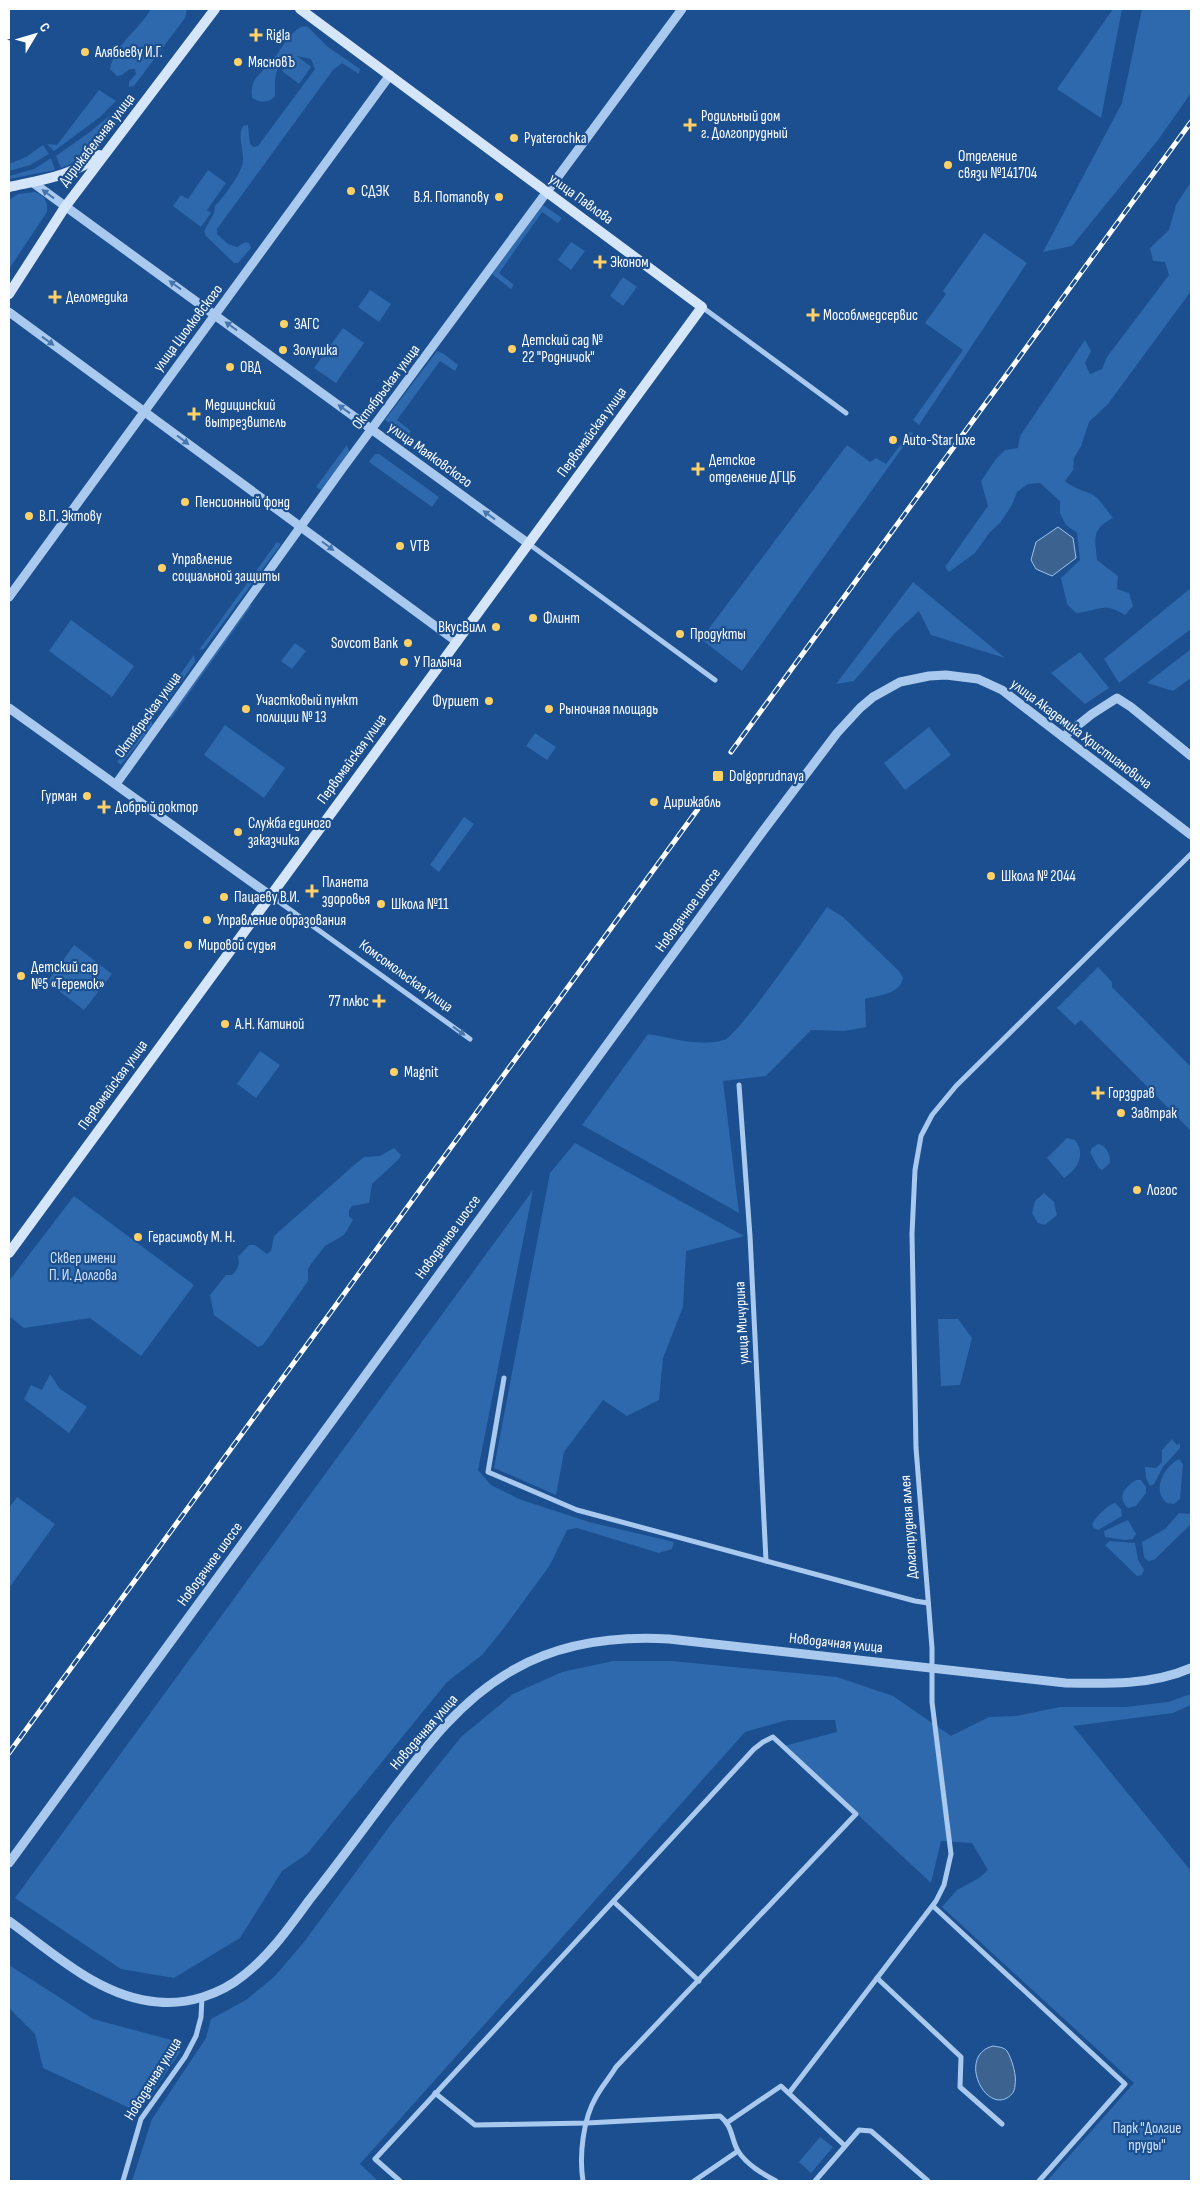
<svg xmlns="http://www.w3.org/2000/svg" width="1200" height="2190" font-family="'Sofia Sans Condensed',sans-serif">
<rect width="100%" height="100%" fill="#1b4f8f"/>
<g fill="#2e69ad">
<path d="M151 9H187L185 18 134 86 129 87V82L136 74 135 69H130L122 75 117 76 110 69C115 44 139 30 151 9Z"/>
<path d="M1113 9H1122L1101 118 1057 89Z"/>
<path d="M1142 9H1191V93L1158 140 1072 246 1043 252 1122 103Z"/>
<path d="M304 26 308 27 328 47 360 69 359 74 342 63 333 70 217 229V234L228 244 237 247 245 242 249 243 251 248 238 263H234L206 236 204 231 214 213 215 206C223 198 242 173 243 161 244 149 237 138 243 126L248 125 250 144 254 147 258 146 315 69 311 59 297 56 311 67 299 84 282 71 293 58C273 61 275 81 275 96L271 100C264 103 257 102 252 97 251 91 252 86 254 81 259 73 267 67 273 60 282 49 289 31 304 26Z"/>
<path d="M99 90 116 101 100 117 54 151 47 144 57 145Z"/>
<path d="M120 107 128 110C108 131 89 159 61 168L56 156 90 132Z"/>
<path d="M43 145 49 154 30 165 9 171V164L26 157Z"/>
<path d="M51 158 55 170 9 179V176L34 169Z"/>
<path d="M208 170 226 183 207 210 211 213 201 227 173 206 181 195 188 199Z"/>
<path d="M1191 182V291L1108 404 1089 422 1081 446 1074 458 1073 470 1065 481C1074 490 1088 490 1097 498 1103 504 1108 512 1113 518 1091 529 1095 538 1097 560L1118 576 1117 589 1129 593 1133 606 1125 615C1103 601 1099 611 1076 613L1067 604 1061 578 1080 560 1077 533 1066 525 1060 513V501L1040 483 1028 484 1017 492 1012 505 1000 523 990 532 975 553 949 572 945 567 988 506 981 481 996 459 1005 450 1018 448 1020 436 1085 340 1091 351 1085 363 1090 374 1102 369 1107 357 1169 275 1165 262 1153 261 1150 248 1169 230 1176 205Z"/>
<path d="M35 192C45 196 48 202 47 212L9 269V200L18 194Z"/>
<path d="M543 205 562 218 558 223 542 212 499 273 514 285 511 289 492 274 540 207Z"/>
<path d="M984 233 1027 263 919 425 913 420 963 350 925 323 946 294 943 291Z"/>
<path d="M571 242 585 251 571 270 558 260Z"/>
<path d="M623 277 637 287 623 306 610 296Z"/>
<path d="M370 290 391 304 379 322 358 307Z"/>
<path d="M343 328 364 343 336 383 314 368Z"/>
<path d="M437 351 444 354 458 365 455 371 440 361 397 420 411 431 408 436 385 420Z"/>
<path d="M910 432 913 433 742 671 701 639 847 445 870 462 876 458 886 464Z"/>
<path d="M347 445 349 452 321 490 316 487Z"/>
<path d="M375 454H379L439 497 432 507 369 462Z"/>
<path d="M277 542 281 544 204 649 199 650Z"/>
<path d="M913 582 1005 658 931 635 919 611 894 634 854 681 836 684Z"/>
<path d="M1191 588V629L1119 683 1104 659Z"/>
<path d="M252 605 170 720V716L249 606Z"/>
<path d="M71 620 134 666 112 697 49 651Z"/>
<path d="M295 643 306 651 292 669 281 661Z"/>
<path d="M1191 649V678L1173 691 1147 683Z"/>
<path d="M1080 652 1109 688 1085 704 1051 673Z"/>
<path d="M194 655 195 662 161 710 154 711Z"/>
<path d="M150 717 153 725 121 765 117 762Z"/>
<path d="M225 725 285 768 264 798 204 755Z"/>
<path d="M929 727 951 755 905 790 884 763Z"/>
<path d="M535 733 556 747 547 760 526 746Z"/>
<path d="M464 817 474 824 439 872 430 865Z"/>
<path d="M827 907 843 917 899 971 903 978C900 994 880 995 865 999L866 1027 845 1031 811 1030 766 1076 723 1081 739 1213 582 1125 648 1034C673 1038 699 1047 724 1040 738 1036 813 927 827 907Z"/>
<path d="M74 945 112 974 84 1010 47 982Z"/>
<path d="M1098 967 1112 982V987L1191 1067V1131L1081 1020 1075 1025 1057 1008Z"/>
<path d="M260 1051 280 1065 256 1098 237 1084Z"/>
<path d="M1067 1138 1075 1140C1086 1154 1078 1169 1064 1178L1047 1158Z"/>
<path d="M575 1143 744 1236 686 1251 683 1307 663 1358 659 1400 627 1416 603 1400 564 1452 556 1495 494 1468 550 1173Z"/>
<path d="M1098 1144C1106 1145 1111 1155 1110 1163L1102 1170C1096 1167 1095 1159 1090 1153L1092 1148Z"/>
<path d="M394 1148 401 1155 399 1159 372 1184 369 1203 352 1206 349 1210V1216L353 1220 344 1235 325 1246 311 1264 308 1269V1281L263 1345 258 1347 214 1315 210 1295 226 1275H232C238 1269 240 1265 238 1257L249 1245H255L267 1254 271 1251 274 1236 353 1166 364 1157 380 1156Z"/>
<path d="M533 1190 478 1470 491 1485 519 1499 589 1522 674 1542 672 1549 659 1553 577 1528 567 1530 550 1565 504 1628 482 1655 447 1682 307 1854 282 1871 240 1938 174 1978 121 1969 15 1898Z"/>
<path d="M1044 1193 1054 1202 1057 1215 1045 1225 1038 1223 1032 1213 1035 1201Z"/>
<path d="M74 1196 194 1285 141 1356 90 1318 24 1328 9 1316V1281Z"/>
<path d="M938 1319H958L972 1338 960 1385 941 1386Z"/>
<path d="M50 1374 60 1389 87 1407 69 1433 24 1399 31 1385 42 1390Z"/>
<path d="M1172 1439 1177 1445 1180 1443V1448L1163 1467 1154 1484 1150 1486 1146 1478 1145 1467 1156 1468 1162 1462V1450Z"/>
<path d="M1179 1459 1183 1464 1180 1499 1174 1504 1167 1503C1151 1491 1164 1466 1179 1459Z"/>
<path d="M1136 1480H1141L1146 1487V1493L1136 1506 1128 1508C1116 1497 1125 1487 1136 1480Z"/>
<path d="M17 1497 55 1524 9 1588V1508Z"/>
<path d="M1115 1503 1121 1509 1122 1516 1098 1530 1094 1528 1092 1524C1096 1517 1107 1505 1115 1503Z"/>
<path d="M1179 1513 1191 1514V1524L1154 1560 1148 1561 1144 1557 1142 1542 1165 1529Z"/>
<path d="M1128 1520 1136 1534 1133 1539 1125 1540 1105 1537 1104 1531Z"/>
<path d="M1110 1541 1135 1543 1138 1560 1144 1570 1142 1575 1137 1576 1105 1545Z"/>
<path d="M613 1661H672L837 1677 893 1696 951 1736 989 1717 1016 1716 1060 1707H1125L1168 1702 1191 1694V1705L1173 1713 1073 1726 1191 1871V2181H1047L1134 2083 942 1907 957 1890 979 1878 988 1870 972 1843 941 1841 931 1883 784 1746 837 1732 835 1720H787L745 1732 360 2164 378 2181H132L152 2119 206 2038 211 2019 246 2000 275 1976 304 1942 392 1823 461 1737 513 1694 562 1672Z"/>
<path d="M9 1965 93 2019 179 2042 180 2052 145 2104 136 2111 43 2068 35 2034 9 2008Z"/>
<path d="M820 2137 833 2147 811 2173 799 2162Z"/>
</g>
<g fill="#3c6290" stroke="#9cc4f0">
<path d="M1058 527 1073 538 1076 558 1052 576 1036 569 1031 560 1036 542Z"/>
<path d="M993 2046C998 2047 1004 2047 1007 2051 1012 2059 1017 2076 1015 2085 1015 2091 1012 2095 1007 2098 983 2111 958 2055 993 2046Z"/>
</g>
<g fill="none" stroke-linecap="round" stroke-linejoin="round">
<g stroke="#a9c9ee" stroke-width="5">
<path d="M702 307 846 413"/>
<path d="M529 544 715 680"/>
<path d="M271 896 470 1039"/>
<path d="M739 1085 750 1236 766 1561"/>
<path d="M504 1378 488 1472 577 1510 915 1601 928 1603"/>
<path d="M614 1902 699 1981"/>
<path d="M933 1906 1125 2084 1039 2181"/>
<path d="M877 1978 961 2057 960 2087 1002 2124"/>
<path d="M435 2093 475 2125 587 2123 720 2116C733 2126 731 2139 738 2151 747 2165 763 2174 776 2181"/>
<path d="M789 2093 936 1901 944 1885 951 1854 932 1702V1648L916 1448 912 1234 915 1170 921 1136 932 1115 956 1086 1191 854"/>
<path d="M728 2122 781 2086 844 2145"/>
<path d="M123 2181 141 2119 185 2057 196 2036 201 2017 202 1997"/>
<path d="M400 2181 375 2159 754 1749 763 1742 773 1737 856 1814 616 2067C610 2077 602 2086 596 2097 583 2119 579 2156 583 2181"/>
<path d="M694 2181 738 2151"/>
<path d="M815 2181 859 2130 871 2131 928 2181"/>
</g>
<g stroke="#a9c9ee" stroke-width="9">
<path d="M32 182 529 544"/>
<path d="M9 312 457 642"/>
<path d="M9 597 390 75"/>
<path d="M9 708 271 896"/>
<path d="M1063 737 1092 714 1117 698 1131 707 1191 756"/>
<path d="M116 784 342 469 682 9"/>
<path d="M9 1863 763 831 837 733 860 708 873 697 900 682 929 676 946 675 978 679 1002 690 1191 835"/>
<path d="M9 1921C53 1953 101 1998 158 2002 188 2005 221 1994 244 1975 271 1954 290 1926 310 1899 336 1866 361 1832 386 1799 423 1750 460 1699 515 1669 563 1642 616 1636 669 1639L1066 1683C1108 1684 1152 1685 1191 1668"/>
</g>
<g stroke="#d6e6fa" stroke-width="10">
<path d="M9 187C41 180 73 176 99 155"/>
<path d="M9 294 65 207 215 9"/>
<path d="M9 1253 702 307 300 9"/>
</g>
<g stroke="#fff" stroke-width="5">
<g id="rail">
<path d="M731 752 1191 122"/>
<path d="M9 1753 698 809"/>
</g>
</g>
<use href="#rail" stroke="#1b4f8f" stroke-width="3" stroke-dasharray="9" stroke-linecap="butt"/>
</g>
<defs><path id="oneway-solid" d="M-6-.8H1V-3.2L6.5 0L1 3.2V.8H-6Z" transform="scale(1.25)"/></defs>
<g fill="#4674ac">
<use href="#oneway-solid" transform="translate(48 194) rotate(-144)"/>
<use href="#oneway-solid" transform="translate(175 285) rotate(-144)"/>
<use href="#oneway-solid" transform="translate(231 326) rotate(-144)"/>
<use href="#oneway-solid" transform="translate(48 341) rotate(36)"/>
<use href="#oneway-solid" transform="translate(344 409) rotate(-144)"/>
<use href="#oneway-solid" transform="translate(183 440) rotate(37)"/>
<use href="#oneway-solid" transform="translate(489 515) rotate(-144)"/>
<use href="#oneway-solid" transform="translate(328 546) rotate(37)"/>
<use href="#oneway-solid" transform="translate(459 1031) rotate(36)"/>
</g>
<g fill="#ffd166" stroke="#1b4f8f" stroke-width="2">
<path d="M253.5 27.5h5v5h5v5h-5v5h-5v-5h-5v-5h5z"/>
<circle cx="85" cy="52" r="5"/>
<circle cx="238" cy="62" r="5"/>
<path d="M687.5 117.5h5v5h5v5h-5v5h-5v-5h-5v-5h5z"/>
<circle cx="514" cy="138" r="5"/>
<circle cx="948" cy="165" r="5"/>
<circle cx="351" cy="191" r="5"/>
<circle cx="499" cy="197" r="5"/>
<path d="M597.5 254.5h5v5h5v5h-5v5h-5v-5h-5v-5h5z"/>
<path d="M52.5 289.5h5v5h5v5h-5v5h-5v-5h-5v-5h5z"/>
<path d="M810.5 307.5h5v5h5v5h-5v5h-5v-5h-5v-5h5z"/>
<circle cx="284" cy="324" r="5"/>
<circle cx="512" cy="349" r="5"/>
<circle cx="283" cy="350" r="5"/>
<circle cx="230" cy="367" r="5"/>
<path d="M191.5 406.5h5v5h5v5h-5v5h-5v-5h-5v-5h5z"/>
<circle cx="893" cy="440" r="5"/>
<path d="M695.5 461.5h5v5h5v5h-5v5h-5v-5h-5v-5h5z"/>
<circle cx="185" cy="502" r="5"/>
<circle cx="29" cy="516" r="5"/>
<circle cx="400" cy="546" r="5"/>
<circle cx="162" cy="568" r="5"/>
<circle cx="533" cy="618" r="5"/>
<circle cx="496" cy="627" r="5"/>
<circle cx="680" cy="634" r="5"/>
<circle cx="408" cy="643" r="5"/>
<circle cx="404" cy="662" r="5"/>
<circle cx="489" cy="701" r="5"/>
<circle cx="246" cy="709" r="5"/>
<circle cx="549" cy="709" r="5"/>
<rect x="712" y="770" width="12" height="12" rx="2.5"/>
<circle cx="87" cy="796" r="5"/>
<circle cx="654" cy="802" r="5"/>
<path d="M101.5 799.5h5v5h5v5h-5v5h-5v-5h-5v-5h5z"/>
<circle cx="238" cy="832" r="5"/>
<circle cx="991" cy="876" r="5"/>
<path d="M309.5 883.5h5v5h5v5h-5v5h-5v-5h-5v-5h5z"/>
<circle cx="224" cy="897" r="5"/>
<circle cx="381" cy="904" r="5"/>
<circle cx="207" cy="920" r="5"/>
<circle cx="188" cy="945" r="5"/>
<circle cx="21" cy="976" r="5"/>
<path d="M376.5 993.5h5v5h5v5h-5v5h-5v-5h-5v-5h5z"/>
<circle cx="225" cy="1024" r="5"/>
<circle cx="394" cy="1072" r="5"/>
<path d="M1095.5 1085.5h5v5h5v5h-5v5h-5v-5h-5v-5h5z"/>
<circle cx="1121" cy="1113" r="5"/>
<circle cx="1137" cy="1190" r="5"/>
<circle cx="138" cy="1237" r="5"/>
</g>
<g text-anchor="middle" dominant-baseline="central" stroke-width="4.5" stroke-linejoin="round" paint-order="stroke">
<g font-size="15" fill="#fff" stroke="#1b4f8f" text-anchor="start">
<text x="266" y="35">Rigla</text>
<text x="95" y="52">Алябьеву И.Г.</text>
<text x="248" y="62">МясновЪ</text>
<text x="701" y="116">Родильный дом<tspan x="701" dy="17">г. Долгопрудный</tspan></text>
<text x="524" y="138">Pyaterochka</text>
<text x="958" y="156">Отделение<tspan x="958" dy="17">связи №141704</tspan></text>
<text x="361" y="191">СДЭК</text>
<text x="489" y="197" text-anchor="end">В.Я. Потапову</text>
<text x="610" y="262">Эконом</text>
<text x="66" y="297">Деломедика</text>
<text x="823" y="315">Мособлмедсервис</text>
<text x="294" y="324">ЗАГС</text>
<text x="522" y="340">Детский сад №<tspan x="522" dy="17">22 "Родничок"</tspan></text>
<text x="293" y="350">Золушка</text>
<text x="240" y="367">ОВД</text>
<text x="205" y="405">Медицинский<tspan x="205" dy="17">вытрезвитель</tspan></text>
<text x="903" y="440">Auto-Star luxe</text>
<text x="709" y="460">Детское<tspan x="709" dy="17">отделение ДГЦБ</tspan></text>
<text x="195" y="502">Пенсионный фонд</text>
<text x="39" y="516">В.П. Эктову</text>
<text x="410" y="546">VTB</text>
<text x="172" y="559">Управление<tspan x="172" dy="17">социальной защиты</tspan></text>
<text x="543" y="618">Флинт</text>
<text x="486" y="627" text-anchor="end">ВкусВилл</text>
<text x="690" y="634">Продукты</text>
<text x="398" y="643" text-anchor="end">Sovcom Bank</text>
<text x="414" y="662">У Палыча</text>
<text x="256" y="700">Участковый пункт<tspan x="256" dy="17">полиции № 13</tspan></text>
<text x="479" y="701" text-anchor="end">Фуршет</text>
<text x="559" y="709">Рыночная площадь</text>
<text x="729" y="776">Dolgoprudnaya</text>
<text x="77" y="796" text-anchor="end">Гурман</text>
<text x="664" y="802">Дирижабль</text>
<text x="115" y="807">Добрый доктор</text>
<text x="248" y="823">Служба единого<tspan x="248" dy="17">заказчика</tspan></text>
<text x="1001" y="876">Школа № 2044</text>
<text x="322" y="882">Планета<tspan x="322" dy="17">здоровья</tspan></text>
<text x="234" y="897">Пацаеву В.И.</text>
<text x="391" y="904">Школа №11</text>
<text x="217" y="920">Управление образования</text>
<text x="198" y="945">Мировой судья</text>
<text x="31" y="967">Детский сад<tspan x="31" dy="17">№5 «Теремок»</tspan></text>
<text x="369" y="1001" text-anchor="end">77 плюс</text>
<text x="235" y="1024">А.Н. Катиной</text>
<text x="404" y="1072">Magnit</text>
<text x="1108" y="1093">Горздрав</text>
<text x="1131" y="1113">Завтрак</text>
<text x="1147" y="1190">Логос</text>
<text x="148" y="1237">Герасимову М. Н.</text>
</g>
<g font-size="15" fill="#fff" stroke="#1b4f8f">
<text transform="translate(97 140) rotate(-52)">Дирижабельная улица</text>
<text transform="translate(581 199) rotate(36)">улица Павлова</text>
<text transform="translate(188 328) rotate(-53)">улица Циолковского</text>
<text transform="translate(386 387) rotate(-53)">Октябрьская улица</text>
<text transform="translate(592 432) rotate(-54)">Первомайская улица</text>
<text transform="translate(430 455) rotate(36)">улица Маяковского</text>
<text transform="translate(148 715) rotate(-54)">Октябрьская улица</text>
<text transform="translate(1081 734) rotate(37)">улица Академика Христиановича</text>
<text transform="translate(352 759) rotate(-54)">Первомайская улица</text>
<text transform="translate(688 910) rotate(-54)">Новодачное шоссе</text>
<text transform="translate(406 976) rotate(36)">Комсомольская улица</text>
<text transform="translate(113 1085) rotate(-54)">Первомайская улица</text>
<text transform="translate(448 1237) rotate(-54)">Новодачное шоссе</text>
<text transform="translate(742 1323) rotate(-93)">улица Мичурина</text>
<text transform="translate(909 1527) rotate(-94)">Долгопрудная аллея</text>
<text transform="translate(210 1564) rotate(-54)">Новодачное шоссе</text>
<text transform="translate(836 1643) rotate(6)">Новодачная улица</text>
<text transform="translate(424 1732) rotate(-49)">Новодачная улица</text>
<text transform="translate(153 2079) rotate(-58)">Новодачная улица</text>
</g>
<g font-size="15" fill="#cfe3fa" stroke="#1b4f8f">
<text x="83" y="1258">Сквер имени<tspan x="83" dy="17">П. И. Долгова</tspan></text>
<text x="1147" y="2128">Парк "Долгие<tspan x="1147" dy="17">пруды"</tspan></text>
</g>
</g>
<rect width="1200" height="2190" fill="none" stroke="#ffffff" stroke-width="20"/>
<g transform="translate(35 35) rotate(52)" stroke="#1b4f8f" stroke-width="4" paint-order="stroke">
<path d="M0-4L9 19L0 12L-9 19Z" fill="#ffffff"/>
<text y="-8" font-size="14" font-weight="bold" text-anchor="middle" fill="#ffffff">С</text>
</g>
</svg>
